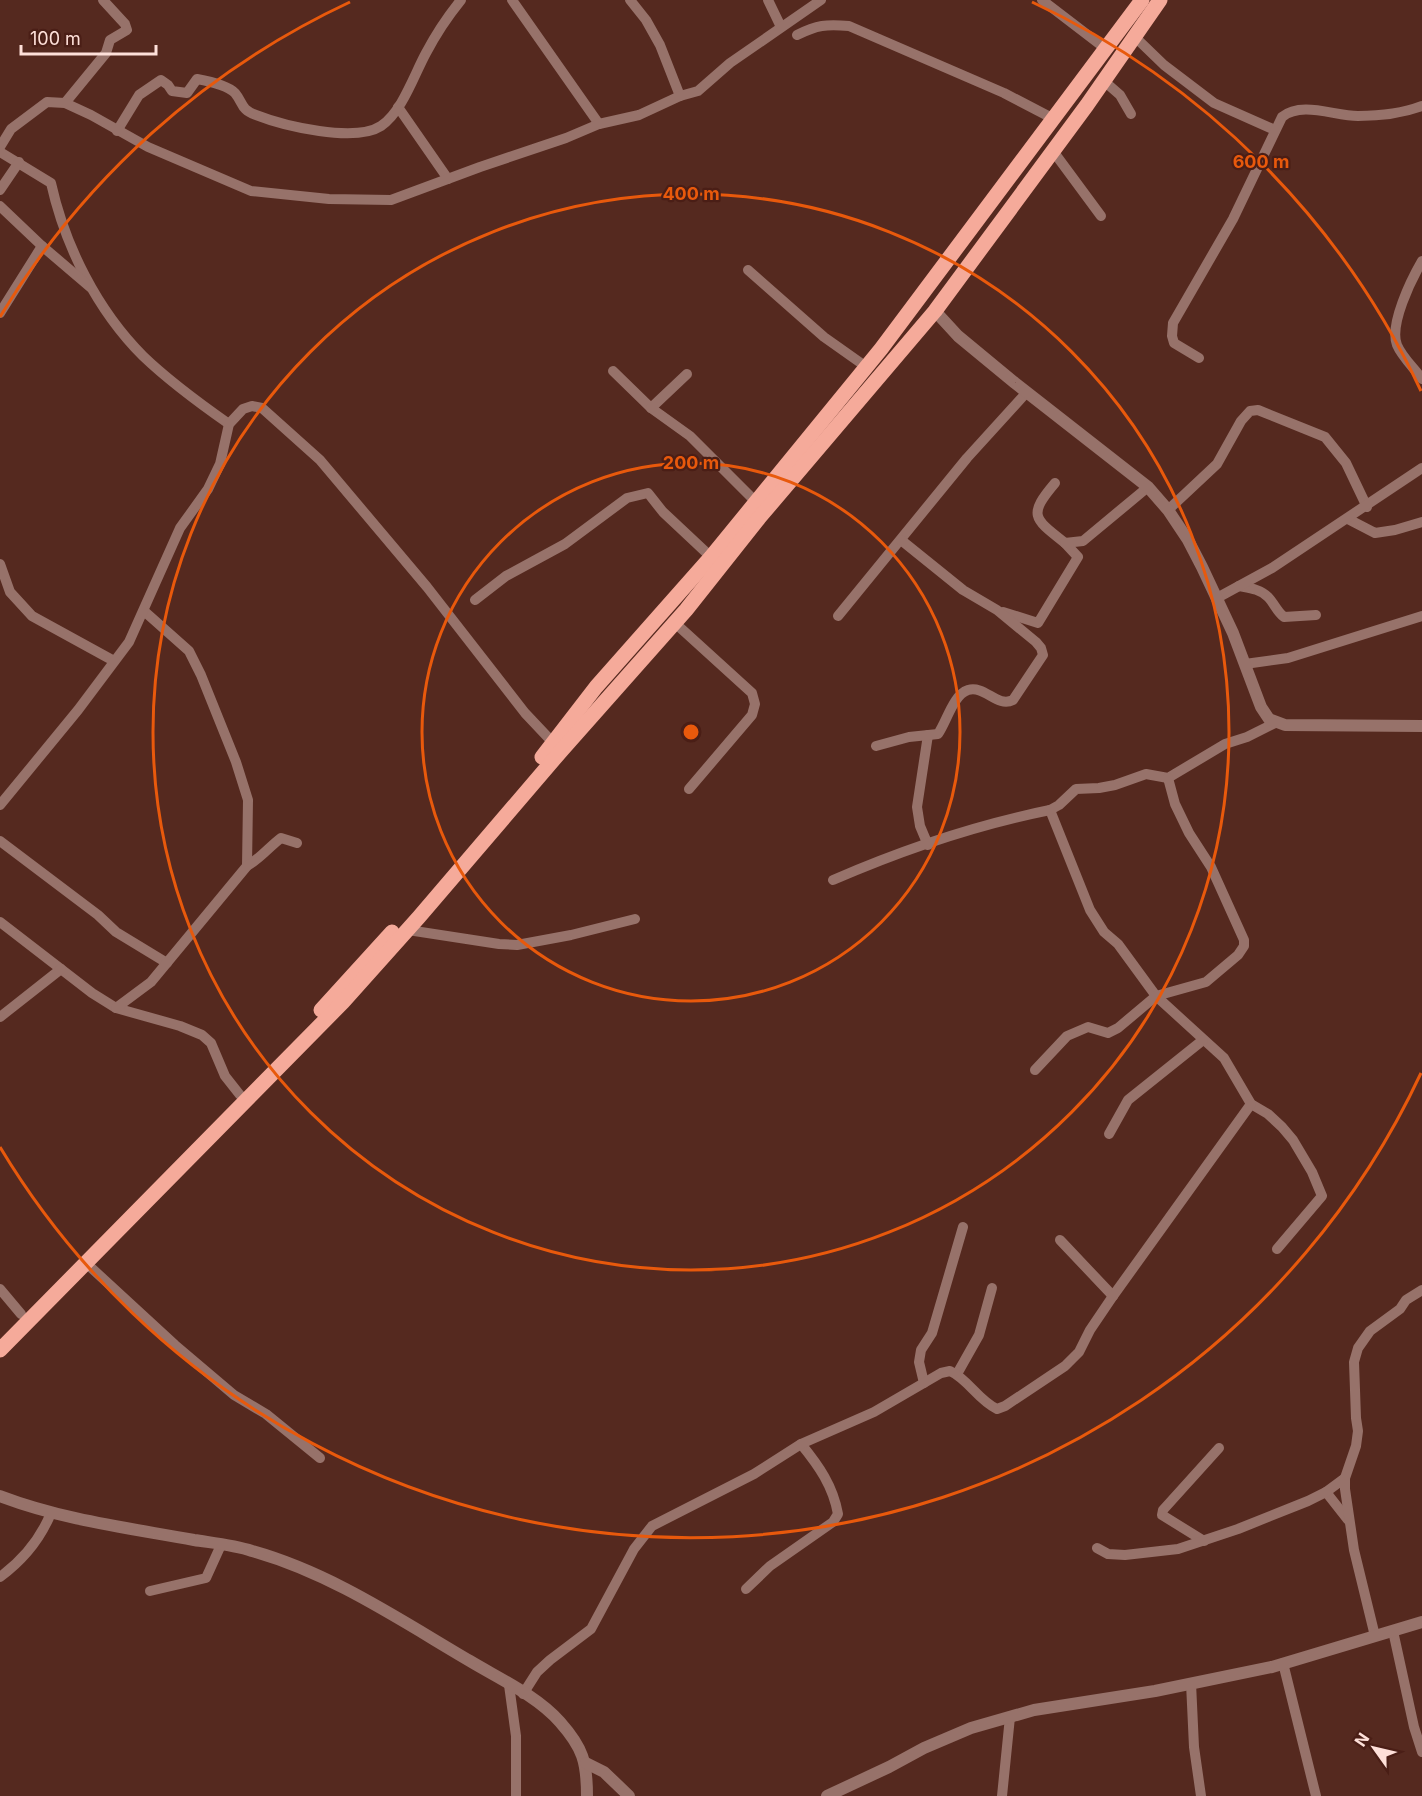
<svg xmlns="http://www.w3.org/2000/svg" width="1422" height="1796" font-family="Inter,sans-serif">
<rect width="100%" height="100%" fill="#55291f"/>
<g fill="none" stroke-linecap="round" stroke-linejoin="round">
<g stroke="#97726a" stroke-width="10">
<path d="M512 0 599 124"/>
<path d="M630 0 646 20 660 45 680 96"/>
<path d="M768 0 781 27"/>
<path d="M1042 0 1106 49"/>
<path d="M797 35C817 25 826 24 849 26L1004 93 1052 118"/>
<path d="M1135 37 1164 65 1214 103 1275 130"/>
<path d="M1104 81 1120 95 1131 114"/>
<path d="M65 103 106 53 110 40 127 30 125 24 103 0"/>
<path d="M398 107 448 179"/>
<path d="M117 131 139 95 161 80 168 85 172 91 187 93 197 79C208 81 227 85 235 93 244 104 240 109 256 115 284 126 355 143 381 126 402 112 414 75 426 53 436 34 448 16 461 0"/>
<path d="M0 147 11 129 47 102 65 103 91 115 148 147 251 191 329 199 391 200 480 167 566 138 599 124 639 115 680 96 698 91 730 63 821 0"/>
<path d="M1053 151 1101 216"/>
<path d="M0 152 51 183C65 246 97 310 143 356 169 381 199 403 229 424"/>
<path d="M0 190 19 162"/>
<path d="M0 206 42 246 90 287"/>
<path d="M1422 261C1411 280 1389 325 1397 345 1402 357 1414 368 1422 379"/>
<path d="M748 270 824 337 865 366"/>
<path d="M0 313 42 246"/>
<path d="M1199 358 1174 343 1172 336 1173 323 1233 219 1282 117C1302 101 1334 116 1358 116 1381 116 1401 114 1422 106"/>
<path d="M613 371 651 408 690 436 755 501"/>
<path d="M651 408 687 374"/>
<path d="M1055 483C1028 515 1033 518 1065 543"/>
<path d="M1168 510 1217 464 1241 421 1250 411 1258 410 1325 437 1346 463 1367 507"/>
<path d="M1348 519 1375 533 1395 530 1422 522"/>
<path d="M0 564 10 592 32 616 114 661"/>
<path d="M1239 586C1249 588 1260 589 1268 597 1274 603 1277 612 1284 617L1316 615"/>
<path d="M1217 598 1272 568 1422 468"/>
<path d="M475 600 506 576 565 544 627 498 648 493 663 512 711 557"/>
<path d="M144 611 189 651 201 675 236 762 248 800 247 866"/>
<path d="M1003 612 1038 623 1078 557 1065 543 1083 541 1148 487"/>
<path d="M838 616 967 458 1027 392"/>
<path d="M675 623 752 693 755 704 752 715 689 789"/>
<path d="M1245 664 1288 658 1422 616"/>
<path d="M928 735 917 807 920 826 928 845"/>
<path d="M876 746 909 737 938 734C947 721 953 695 968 690 985 685 997 708 1013 700L1043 655 1041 648 1036 642 997 610 963 590 901 540"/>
<path d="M0 805 78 710 129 642 180 528 208 489 220 464 229 424 243 409 252 406 262 408 320 460 427 587 525 713 558 748"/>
<path d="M1050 810 1090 910 1104 932 1118 944 1156 996 1224 1058 1251 1104 1268 1114 1282 1127 1293 1140 1312 1172 1322 1196 1277 1249"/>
<path d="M0 841 98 915 116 932 167 963"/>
<path d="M833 880C902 850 976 825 1050 810L1059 805 1076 789 1099 788 1115 785 1146 774 1168 778 1225 744 1247 737 1275 723"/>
<path d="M0 922 92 993 116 1008 180 1026 202 1035 211 1043 225 1076 240 1095"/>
<path d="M408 930 499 944 517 945 571 935 635 919"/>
<path d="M116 1008 151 982 247 866C261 858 269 847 281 838L297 843"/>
<path d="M0 1017 61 969"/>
<path d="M1035 1070 1067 1036 1088 1027 1108 1033 1118 1028 1156 996 1206 982 1238 955 1244 946V940L1211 867 1189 833 1175 804 1168 778"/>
<path d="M1109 1134 1128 1100 1203 1040"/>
<path d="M1060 1240 1113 1296"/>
<path d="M86 1263 175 1345 234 1395 266 1414 320 1458"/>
<path d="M0 1289 21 1314"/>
<path d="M957 1374 979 1335 992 1288"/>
<path d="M924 1383 919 1362 921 1350 932 1333 963 1227"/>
<path d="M1326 1492 1348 1520"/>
<path d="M1204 1541 1162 1515 1163 1510 1219 1448"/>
<path d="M1097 1548 1108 1554 1125 1555 1178 1549 1238 1529 1308 1501 1326 1492 1345 1478"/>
<path d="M0 1577C23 1560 40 1540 51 1513"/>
<path d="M746 1589 770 1566 833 1522 838 1514C833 1486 819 1466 801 1444"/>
<path d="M150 1591 206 1578 221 1545"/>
<path d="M1393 1631 1414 1727 1422 1752"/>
<path d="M1375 1636 1354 1550 1345 1489V1478L1356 1446 1358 1431 1356 1418 1354 1362 1358 1348 1370 1331 1400 1309 1406 1300 1422 1290"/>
<path d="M1283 1663 1316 1796"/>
<path d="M1191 1683 1194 1747 1201 1796"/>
<path d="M509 1685 516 1736V1796"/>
<path d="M523 1694 537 1672 550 1660 591 1629 634 1549 652 1526 754 1474 801 1444 874 1412 941 1373 950 1371C968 1379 978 1400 997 1409L1005 1406 1065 1366 1079 1352 1090 1330 1113 1296 1251 1104"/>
<path d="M1002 1796 1010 1717"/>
</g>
<g stroke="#97726a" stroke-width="12">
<path d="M935 311 958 336 1015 383 1148 487 1168 510 1188 540 1202 567 1233 633 1261 707 1269 719 1285 725 1422 726"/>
<path d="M0 1496C63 1520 129 1528 194 1540 213 1543 234 1545 252 1551 331 1573 400 1620 470 1661 500 1679 537 1696 560 1722 583 1748 587 1762 587 1796"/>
<path d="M586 1763 604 1772 629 1796"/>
<path d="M827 1796 889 1767 924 1748 971 1728 1034 1710 1155 1691 1272 1667 1422 1622"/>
</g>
<g stroke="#f5aa9a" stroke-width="15">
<path d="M542 757 596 687 711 557 881 349 1142 0"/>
<path d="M321 1010 392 932"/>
<path d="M0 1350 343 1002 419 917 561 751 686 610 759 518 935 311 1087 105 1160 0"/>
</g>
</g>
<g fill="none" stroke="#e8590c" stroke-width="3">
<circle cx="691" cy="732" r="269"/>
<circle cx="691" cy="732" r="538"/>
<path d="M1421 1073A806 806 0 0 1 0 1147M0 317A806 806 0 0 1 350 2M1032 2A806 806 0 0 1 1421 391"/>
</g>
<circle cx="691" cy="732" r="9" fill="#e8590c" stroke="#4a1e16" stroke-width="3"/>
<g font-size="18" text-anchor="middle" font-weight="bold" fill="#e8590c" stroke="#4a1e16" stroke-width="4.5" stroke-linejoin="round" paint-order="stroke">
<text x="1261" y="168">600 m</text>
<text x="691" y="200">400 m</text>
<text x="691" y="469">200 m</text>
</g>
<g transform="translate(1374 1748) rotate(304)" stroke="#4a1e16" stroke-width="4.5" paint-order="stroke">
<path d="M0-4.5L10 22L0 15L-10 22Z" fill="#fee0d9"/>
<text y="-9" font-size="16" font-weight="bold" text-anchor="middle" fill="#fee0d9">N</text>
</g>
<path d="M21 45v9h135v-9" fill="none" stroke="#fee0d9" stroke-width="3"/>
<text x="30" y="45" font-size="18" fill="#fee0d9" stroke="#4a1e16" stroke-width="4.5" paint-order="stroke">100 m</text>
</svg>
